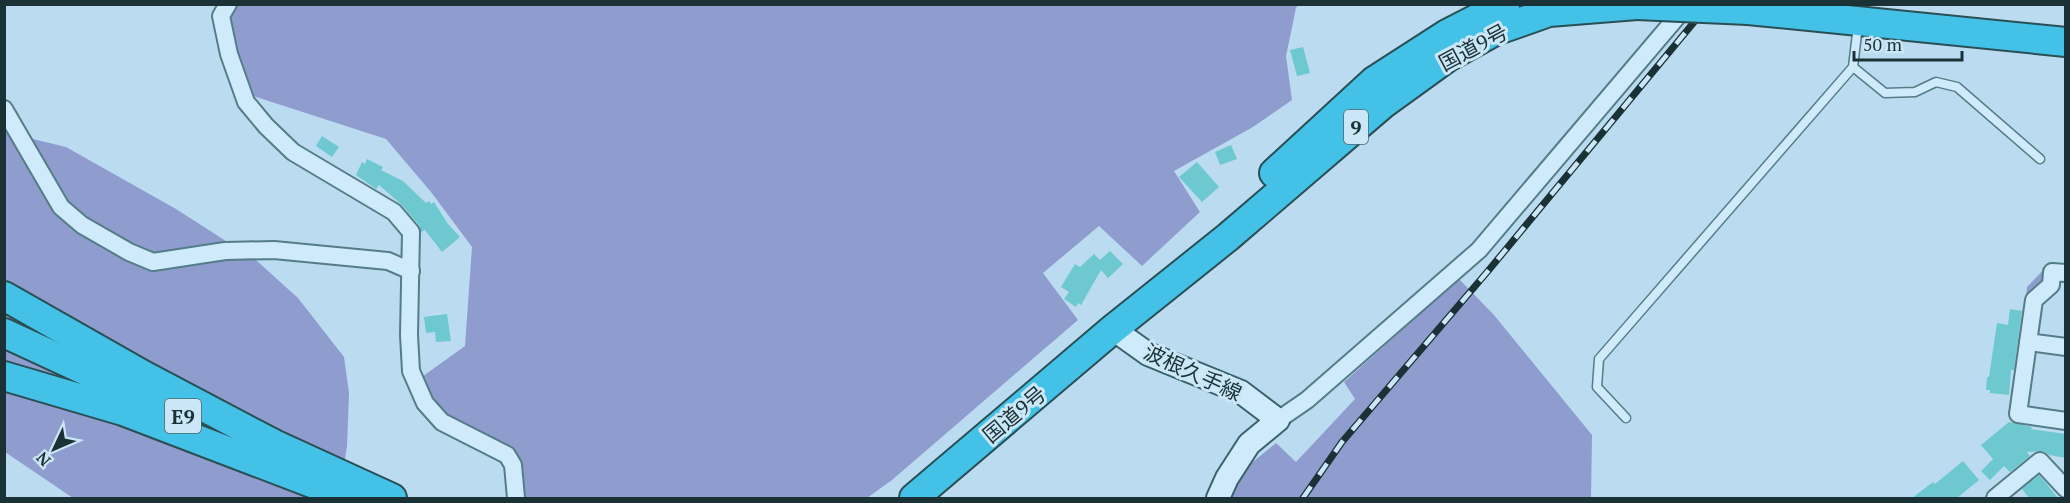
<svg xmlns="http://www.w3.org/2000/svg" width="2070" height="503" font-family="'PT Serif','Noto Sans JP',serif">
<rect width="100%" height="100%" fill="#bbdcf0"/>
<g fill="#8f9cce">
<path d="M236 4 1298 5 1296 8 1286 56 1292 100 1253 127 1174 171 1200 212 1142 266 1099 226 1043 273 1078 320 892 480 867 498H524L522 471 507 450 432 408 419 379 465 346 472 247 431 192 386 139 247 94 225 17Z"/>
<path d="M4 132 66 147 176 209 257 261 298 298 344 357 349 393 347 446 339 498H73L5 452Z"/>
<path d="M2049 264 2046 280 2026 296 2027 287Z"/>
<path d="M1459 279 1494 315 1592 435 1591 498H1226L1249 465 1276 443 1296 462 1355 399 1344 382Z"/>
</g>
<g fill="#6ec8d0">
<path d="M1303 47 1310 73 1297 76 1290 50Z"/>
<path d="M322 136 339 147 332 157 316 146Z"/>
<path d="M1231 145 1237 159 1220 165 1215 152Z"/>
<path d="M367 159 383 167 381 170 403 181 426 203 429 201 431 204 434 202 448 224 460 237 442 252 425 230 421 232 419 225 402 205 379 185 376 189 356 175 362 162 365 164Z"/>
<path d="M1197 162 1219 187 1202 202 1179 177Z"/>
<path d="M1110 251 1123 264 1108 278 1101 270 1081 305 1078 303 1076 307 1064 299 1069 292 1061 287 1075 264 1080 267 1094 254 1100 260Z"/>
<path d="M2010 309 2022 311 2014 370H2011L2009 395 1990 393V390H1986L1987 377H1989L1997 323 2008 325Z"/>
<path d="M447 314 451 341 436 342 435 332 426 333 424 317Z"/>
<path d="M2009 422 2032 427 2031 429 2066 434V458L2049 455 2043 451 2027 452 2030 456 2010 472 2004 466 1990 480 1981 471 1993 459 1981 445Z"/>
<path d="M1963 461 1979 480 1957 498H1912L1933 482 1935 484Z"/>
<path d="M2039 475 2045 482 2058 498H2029L2022 489Z"/>
</g>
<g fill="none" stroke-linecap="round" stroke-linejoin="round">
<g stroke="#547d87" stroke-width="11">
<g id="lane">
<path d="M1853 67 1885 93 1915 92 1936 82 1957 87 2040 159"/>
<path d="M1626 418 1597 387 1599 359 1853 67 1858 25"/>
</g>
</g>
<g stroke="#547d87" stroke-width="20">
<g id="street">
<path d="M228 4 221 16 229 54 246 102 266 126 293 152 394 212 411 232 409 335 411 371 425 403 442 422 507 455 513 465 516 498"/>
<path d="M4 109 61 207 82 225 129 252 153 262 225 251 274 250 388 261 411 271"/>
<path d="M2066 273 2052 272 2051 285 2034 300 2018 414 2066 421"/>
<path d="M2028 342 2066 347"/>
<path d="M1278 420 1307 400 1479 250 1688 4"/>
<path d="M1995 498 2040 461 2066 489"/>
</g>
</g>
<g stroke="#386169" stroke-width="26">
<path id="secondary" d="M1113 329 1148 354 1241 392 1278 420 1249 444 1227 478 1218 498"/>
</g>
<g stroke="#294f54" stroke-width="32">
<g id="highway">
<path d="M1748 10 2066 42"/>
<path d="M1274 173 1374 81 1447 34 1486 14 1505 8"/>
<path d="M4 296 143 375 274 444 392 498"/>
<path d="M4 333 177 413"/>
<path d="M4 376 123 411 351 498"/>
<path d="M914 498 1113 329 1228 237 1383 104 1448 57 1495 31 1549 12 1637 5"/>
</g>
</g>
<use href="#lane" stroke="#ceeafb" stroke-width="8"/>
<use href="#street" stroke="#ceeafb" stroke-width="16"/>
<use href="#secondary" stroke="#ceeafb" stroke-width="22"/>
<use href="#highway" stroke="#44c1e6" stroke-width="28"/>
<g stroke="#1a3136" stroke-width="7">
<path id="rail" d="M1303 498 1342 442 1488 271 1709 4"/>
</g>
<use href="#rail" stroke="#cbe6f7" stroke-width="4.5" stroke-dasharray="14" stroke-linecap="butt"/>
<g stroke="#294f54" stroke-width="32" stroke-linecap="butt">
<path id="highway-bridge" d="M1637 5 1748 10"/>
</g>
<use href="#highway-bridge" stroke="#44c1e6" stroke-width="28"/>
</g>
<g text-anchor="middle" dominant-baseline="central" stroke-width="6" stroke-linejoin="round" paint-order="stroke">
<g fill="#cbe6f7" stroke="#4f6770" stroke-width="1.5">
<rect x="1344" y="110" width="24" height="34" rx="4.5"/>
<rect x="165" y="399" width="36" height="34" rx="4.5"/>
</g>
<g font-size="20" font-weight="bold" fill="#1a3136">
<text x="1356" y="127">9</text>
<text x="183" y="416">E9</text>
</g>
<g font-size="21" fill="#1a3136" stroke="#cbe6f7">
<text transform="translate(1473 47) rotate(-28)">国道9号</text>
<text transform="translate(1193 372) rotate(25)">波根久手線</text>
<text transform="translate(1014 414) rotate(-40)">国道9号</text>
</g>
</g>
<rect width="2070" height="503" fill="none" stroke="#1a3136" stroke-width="12"/>
<g transform="translate(54 449) rotate(226)" stroke="#cbe6f7" stroke-width="4.5" paint-order="stroke">
<path d="M0-4.5L10 22L0 15L-10 22Z" fill="#1a3136"/>
<text y="-9" font-size="16" font-weight="bold" text-anchor="middle" fill="#1a3136">N</text>
</g>
<path d="M1854 51v9h108v-9" fill="none" stroke="#1a3136" stroke-width="3"/>
<text x="1863" y="51" font-size="18" fill="#1a3136" stroke="#cbe6f7" stroke-width="4.5" paint-order="stroke">50 m</text>
</svg>
